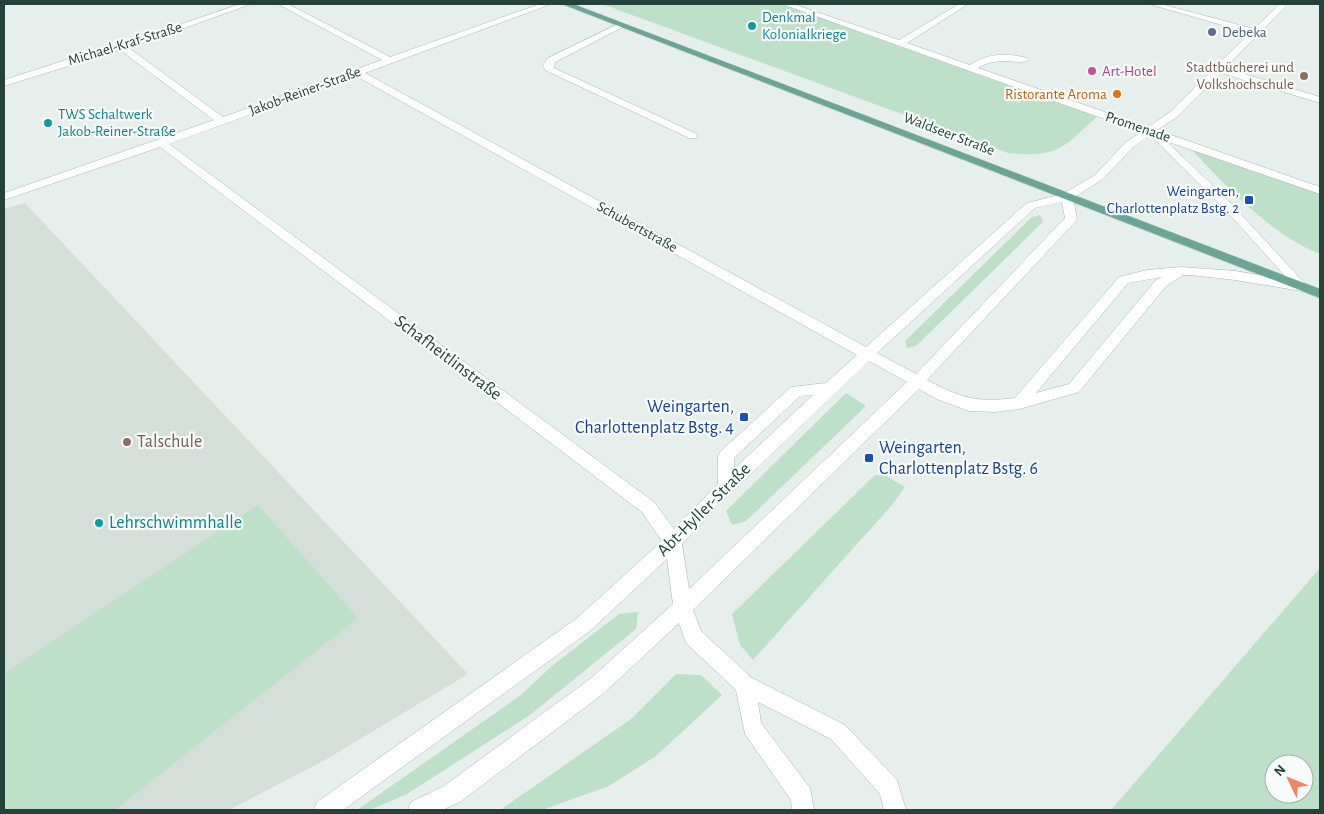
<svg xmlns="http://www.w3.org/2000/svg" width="1324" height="814" font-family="'Alegreya Sans',sans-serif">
<rect width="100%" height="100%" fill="#e6efeb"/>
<path fill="#d4dfda" d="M25 203 468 674 325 760 229 810H4V209Z"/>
<g fill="#bfe0c8" fill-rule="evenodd">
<path d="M602 4H786L1100 114C1063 147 1061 158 1008 153Z"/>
<path d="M1186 144 1320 191V254C1266 232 1226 185 1186 144Z"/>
<path d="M1040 215 1043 222 916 346 907 348 905 341 1032 217Z"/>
<path d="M846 393 866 406 746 521 732 525 726 511Z"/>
<path d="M875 475 886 476 905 487 892 505 753 660 740 645 732 614Z"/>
<path d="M258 505 358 618 115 810H4V674Z"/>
<path d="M1320 568V810H1111ZM1274 764H1304V794H1274Z"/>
<path d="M638 612 636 629 530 715 407 794 370 810H357L521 695 552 666 619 614Z"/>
<path d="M676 674 701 675 722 695 656 756 609 786 542 810H504L503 808 631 719Z"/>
</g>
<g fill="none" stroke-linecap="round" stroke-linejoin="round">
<g stroke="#a8b8b2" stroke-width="1">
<g id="minor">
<path d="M240 4H251L129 48 223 117 382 60 278 4H288L390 57 540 4H551L365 73 866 347 1027 203 1063 194 1095 175 1125 143 1141 132 782 4H793L899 40 959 4H968L907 43 970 65C988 53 1007 53 1027 58L1029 60C1021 66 998 55 978 68L1148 127 1169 113 1250 33 1149 4H1161L1254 29 1280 4H1288L1225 68 1320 97V103L1221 73 1177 117 1157 130 1320 187V194L1166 141 1226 198 1308 287 1302 291 1235 280 1191 275H1183L1166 286 1079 392 1019 409 995 412 969 411 937 399 919 389 693 610 701 631 752 678 845 725 897 780 906 810H884L880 794 831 739 758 702 761 723 810 788 814 810H792L791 800 745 734 736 690 686 643 679 623 604 693 460 802 442 810H408L411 802 444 786 590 679 673 604 667 559 590 631 343 810H314L317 802 576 619 662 541 642 512 160 147 4 200V193L214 120 120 50 4 86V80L106 47 120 45ZM356 76 857 355 826 383 791 387 720 452 718 456V484L674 529 654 502 169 144ZM1150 135 1218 202 1289 280 1235 271 1181 267 1147 270 1119 277 1015 398C977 403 961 398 927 380L1075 222 1077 219 1073 198 1103 179 1133 147ZM1062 202 1065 218 916 374 877 353 1035 208ZM1162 277 1156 280 1069 384 1036 393 1128 283ZM869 361 907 382 689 589 682 544 718 505ZM813 395 734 469V458L800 396Z"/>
<path d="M620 23 627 25 555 62 554 68 697 134V138H689L545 70 543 65 548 58Z"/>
</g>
</g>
<g stroke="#c2cac8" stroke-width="1">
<path id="major" d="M562 4H573L1320 289V298Z"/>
</g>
<use href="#minor" fill="#fff" fill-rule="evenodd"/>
<use href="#major" fill="#6aa596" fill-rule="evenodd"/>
</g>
<g fill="#0f9aa8" stroke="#f7fbf9" stroke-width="2">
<circle cx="752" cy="26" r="5"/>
<circle cx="48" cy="123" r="5"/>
<circle cx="99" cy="523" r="5"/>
</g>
<circle fill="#5c6f8a" stroke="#f7fbf9" stroke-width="2" cx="1212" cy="32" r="5"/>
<circle fill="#d1479c" stroke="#f7fbf9" stroke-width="2" cx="1092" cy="71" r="5"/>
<g fill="#8d6e63" stroke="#f7fbf9" stroke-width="2">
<circle cx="1304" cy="76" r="5"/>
<circle cx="127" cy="442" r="5"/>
</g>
<circle fill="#e8710a" stroke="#f7fbf9" stroke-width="2" cx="1117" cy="94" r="5"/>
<g fill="#1a4fb4" stroke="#f7fbf9" stroke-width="2">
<rect x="1244" y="195" width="10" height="10" rx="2.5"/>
<rect x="739" y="412" width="10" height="10" rx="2.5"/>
<rect x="864" y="453" width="10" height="10" rx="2.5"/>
</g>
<g text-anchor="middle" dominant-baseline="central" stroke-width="4.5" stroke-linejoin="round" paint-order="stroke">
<g font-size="15" fill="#0d838f" stroke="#f7fbf9" text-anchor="start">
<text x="762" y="17">Denkmal<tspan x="762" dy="17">Kolonialkriege</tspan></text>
<text x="58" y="114">TWS Schaltwerk<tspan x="58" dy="17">Jakob-Reiner-Straße</tspan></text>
</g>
<g font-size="15" fill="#4e5e75" stroke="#f7fbf9" text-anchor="start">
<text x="1222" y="32">Debeka</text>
</g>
<g font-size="15" fill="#24423a" stroke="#f7fbf9">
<text transform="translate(125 44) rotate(-17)">Michael-Kraf-Straße</text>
<text transform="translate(305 91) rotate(-20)">Jakob-Reiner-Straße</text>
<text transform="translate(1138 127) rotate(19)">Promenade</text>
<text transform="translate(949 134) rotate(21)">Waldseer Straße</text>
<text transform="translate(637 227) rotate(29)">Schubertstraße</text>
</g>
<g font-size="15" fill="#785e54" stroke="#f7fbf9" text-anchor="end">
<text x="1294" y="67">Stadtbücherei und<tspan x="1294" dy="17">Volkshochschule</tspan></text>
</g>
<g font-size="15" fill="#b23c85" stroke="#f7fbf9" text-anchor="start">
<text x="1102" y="71">Art-Hotel</text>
</g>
<g font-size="15" fill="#c56008" stroke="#f7fbf9" text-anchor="end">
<text x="1107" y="94">Ristorante Aroma</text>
</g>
<g font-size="15" fill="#164399" stroke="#f7fbf9" text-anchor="end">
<text x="1239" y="191">Weingarten,<tspan x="1239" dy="17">Charlottenplatz Bstg. 2</tspan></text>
</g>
<g font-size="18" fill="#24423a" stroke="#f7fbf9">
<text transform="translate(448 358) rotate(37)">Schafheitlinstraße</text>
<text transform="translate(704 510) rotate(-45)">Abt-Hyller-Straße</text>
</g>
<g font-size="18" fill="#164399" stroke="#f7fbf9" text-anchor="end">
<text x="734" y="407">Weingarten,<tspan x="734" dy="21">Charlottenplatz Bstg. 4</tspan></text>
<text x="879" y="448" text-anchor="start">Weingarten,<tspan x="879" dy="21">Charlottenplatz Bstg. 6</tspan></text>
</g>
<g font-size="18" fill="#785e54" stroke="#f7fbf9" text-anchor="start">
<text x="137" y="442">Talschule</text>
</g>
<g font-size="18" fill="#0d838f" stroke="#f7fbf9" text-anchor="start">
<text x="109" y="523">Lehrschwimmhalle</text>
</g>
</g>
<rect width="1324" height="814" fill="none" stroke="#24423a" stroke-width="10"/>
<g transform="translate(1289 779) rotate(313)"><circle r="24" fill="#f7fbf9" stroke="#a3b1ad"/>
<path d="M0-4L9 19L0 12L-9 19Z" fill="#f4845f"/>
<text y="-8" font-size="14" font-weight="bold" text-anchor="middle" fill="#24423a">N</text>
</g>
</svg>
